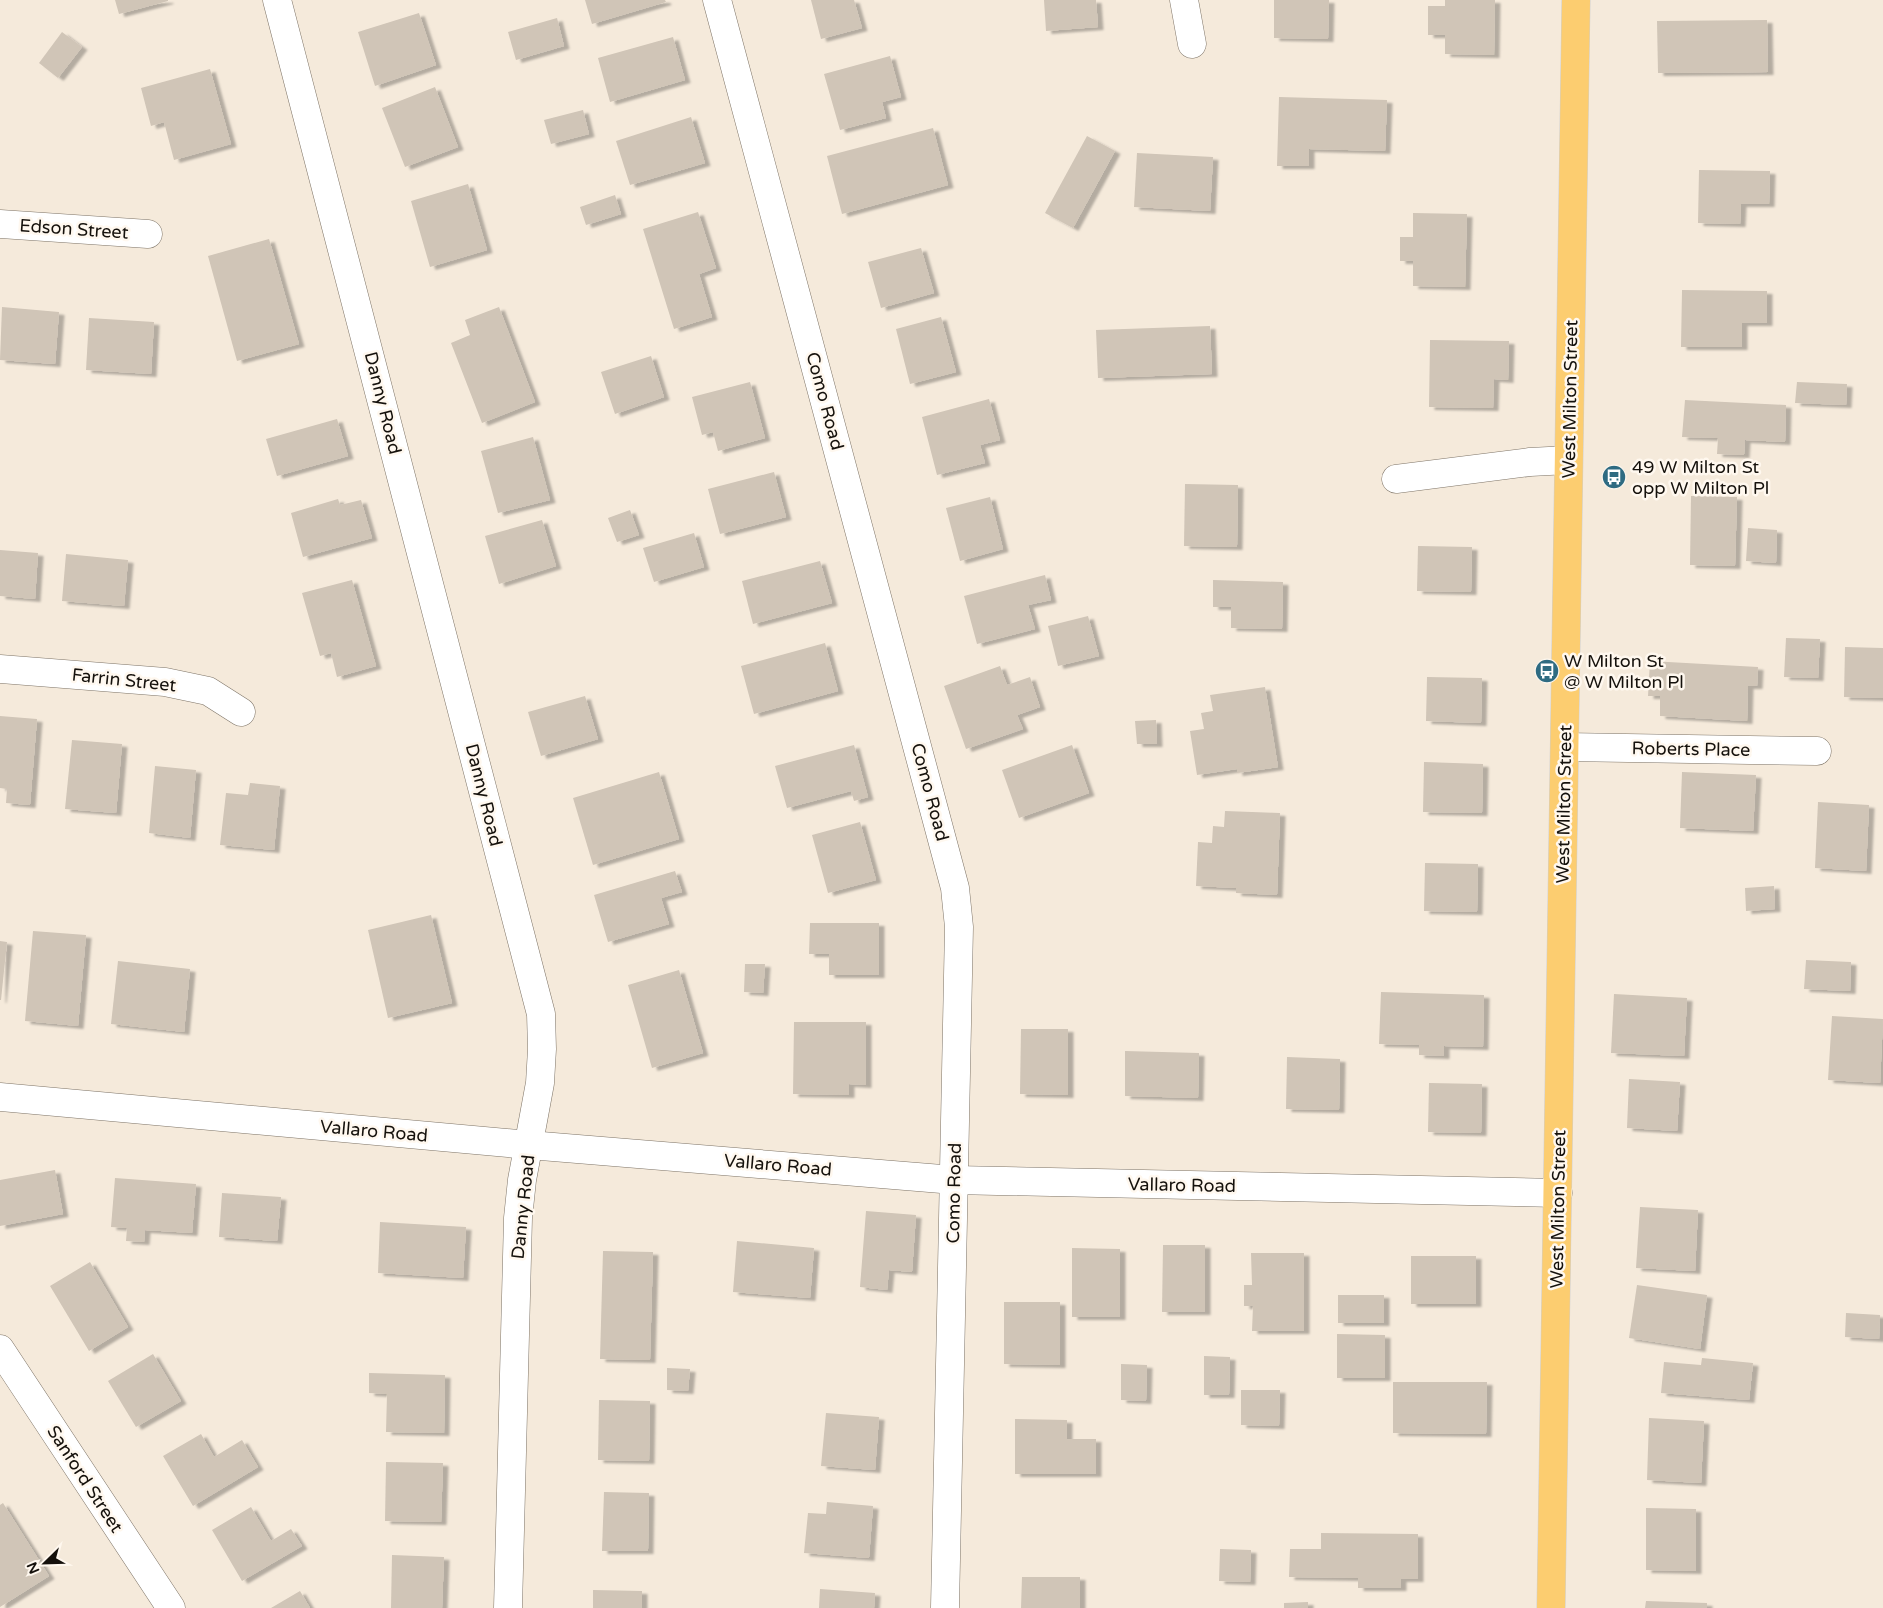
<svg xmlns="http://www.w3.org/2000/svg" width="1883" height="1608" font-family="'Varela Round',sans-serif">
<defs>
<filter id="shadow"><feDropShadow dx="5.5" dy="3" stdDeviation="1" flood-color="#0004"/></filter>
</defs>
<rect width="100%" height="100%" fill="#f5eadb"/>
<g fill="#d0c5b7" filter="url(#shadow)">
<path d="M115 0H168V1L119 14Z"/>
<path d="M585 0H665L666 2 592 24Z"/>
<path d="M811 0H854L862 28 821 39Z"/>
<path d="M1044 0H1096L1098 27 1046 31Z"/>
<path d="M1274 0H1329L1328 39 1274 38Z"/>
<path d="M1445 0H1495L1494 55 1445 54V35H1428V6H1445Z"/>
<path d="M419 13 436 65 375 86 358 32Z"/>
<path d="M557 18 564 46 516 60 508 32Z"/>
<path d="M1767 20 1768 72 1658 73 1657 21Z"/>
<path d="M62 32 82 47 58 78 39 63Z"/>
<path d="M673 37 685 80 610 102 598 58Z"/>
<path d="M890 56 901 97 882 102 886 118 840 130 824 74Z"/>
<path d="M210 69 231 144 174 160 164 122 151 126 141 88Z"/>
<path d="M435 87 458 147 405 167 382 108Z"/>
<path d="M1279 97 1387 100 1385 151 1309 149V166H1277Z"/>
<path d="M583 110 589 134 551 144 544 120Z"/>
<path d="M691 117 705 163 630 185 616 141Z"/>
<path d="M933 128 948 185 842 214 827 156Z"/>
<path d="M1087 136 1115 151 1073 228 1045 213Z"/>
<path d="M1137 153 1213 157 1210 211 1134 207Z"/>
<path d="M1699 170 1770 171 1769 204H1741L1740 224 1698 223Z"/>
<path d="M468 184 487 250 430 267 411 201Z"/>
<path d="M615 195 621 214 586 225 580 207Z"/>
<path d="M698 212 716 268 699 274 712 317 674 329 643 229Z"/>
<path d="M1413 213 1467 214 1465 287 1413 286V261H1400V237H1413Z"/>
<path d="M269 239 299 344 237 361 208 256Z"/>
<path d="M921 248 934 293 881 308 868 262Z"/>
<path d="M1682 290 1767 291V323H1742V347H1681Z"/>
<path d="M2 307 59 312 55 364 0 360Z"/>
<path d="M499 307 535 402 482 423 451 343 470 335 465 320Z"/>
<path d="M941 317 956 372 910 384 896 329Z"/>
<path d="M89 318 154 322 151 374 86 370Z"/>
<path d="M1210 326 1212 374 1098 378 1096 330Z"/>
<path d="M1430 340 1509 341 1508 380 1494 379 1493 408 1429 407Z"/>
<path d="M651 356 664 397 615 414 601 372Z"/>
<path d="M750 382 765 438 718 451 713 432 702 435 692 397Z"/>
<path d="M1797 382 1847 384 1846 405 1795 403Z"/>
<path d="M989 399 1000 440 980 445 985 463 937 475 922 417Z"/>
<path d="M1685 400 1786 405 1785 442 1745 440 1744 455 1717 454 1718 438 1682 437Z"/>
<path d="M337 419 348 456 277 476 266 439Z"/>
<path d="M533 437 550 500 498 513 481 451Z"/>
<path d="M774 472 786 517 720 534 708 489Z"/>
<path d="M1185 484 1238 485 1237 547 1184 546Z"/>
<path d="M1691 496 1737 497 1735 566 1690 565Z"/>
<path d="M990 497 1003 549 960 561 946 508Z"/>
<path d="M338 499 340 505 361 500 372 538 303 557 291 513Z"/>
<path d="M630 510 639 535 617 542 608 518Z"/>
<path d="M542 520 556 566 499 584 485 536Z"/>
<path d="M1748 528 1777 530 1776 563 1746 561Z"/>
<path d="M694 533 704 567 654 582 643 548Z"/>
<path d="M1418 546 1472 547 1471 592 1417 591Z"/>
<path d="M0 550 38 553 35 599 0 596Z"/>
<path d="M66 554 128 560 124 606 62 601Z"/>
<path d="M820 561 832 603 753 624 742 581Z"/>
<path d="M1045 575 1051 600 1028 605 1035 629 977 644 964 596Z"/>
<path d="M352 580 376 666 337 677 331 653 320 656 302 593Z"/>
<path d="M1213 580 1283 582 1282 629 1231 628V607H1213Z"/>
<path d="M1088 616 1099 656 1058 666 1048 626Z"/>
<path d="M1786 638 1820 639 1818 678 1784 677Z"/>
<path d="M825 643 838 691 754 714 741 666Z"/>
<path d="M1845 647 1883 648V698L1844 697Z"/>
<path d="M1650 661 1758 667 1757 686H1748L1747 721 1660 716V696H1648Z"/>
<path d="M1000 666 1007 685 1030 677 1040 707 1017 715 1023 729 966 749 944 686Z"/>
<path d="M1427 677 1482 678 1481 723 1426 721Z"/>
<path d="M1265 687 1278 767 1237 773V769L1197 775 1190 731 1204 729 1201 713 1213 711 1210 695Z"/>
<path d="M585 696 598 739 541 756 528 712Z"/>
<path d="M0 716 37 719 30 805 6 803 7 789 0 788Z"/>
<path d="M1156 720 1157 744H1137L1135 721Z"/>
<path d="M72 740 122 744 116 813 65 809Z"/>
<path d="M854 745 868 797 854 801 851 791 787 808 775 766Z"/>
<path d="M1072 745 1089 793 1019 818 1002 770Z"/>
<path d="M1424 762 1483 764 1482 813 1423 812Z"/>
<path d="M155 766 196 770 190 838 149 833Z"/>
<path d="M659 772 679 839 593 865 573 798Z"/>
<path d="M1682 772 1756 775 1753 831 1680 828Z"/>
<path d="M250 783 280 786 274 850 220 845 226 793 248 795Z"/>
<path d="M1818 802 1869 805 1866 871 1815 868Z"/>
<path d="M1225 811 1280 813 1277 895 1236 893V888L1196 886 1198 842 1212 843 1213 826 1224 827Z"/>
<path d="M860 822 876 880 828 893 812 835Z"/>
<path d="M1425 863 1478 864 1477 912 1424 911Z"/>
<path d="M675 871 682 892 661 898 669 924 608 942 594 895Z"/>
<path d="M1774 886 1775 909 1746 911 1745 888Z"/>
<path d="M431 915 452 1003 388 1018 368 930Z"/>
<path d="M810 923H879V975H829V954H809Z"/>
<path d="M33 931 86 935 78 1026 25 1021Z"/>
<path d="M0 941 7 942 1 1000H0Z"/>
<path d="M1806 960 1851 962 1850 991 1804 989Z"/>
<path d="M118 961 190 969 184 1032 111 1024Z"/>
<path d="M745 964H765L763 993 744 992Z"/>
<path d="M679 970 703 1053 652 1068 628 985Z"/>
<path d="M1381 992 1484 995 1483 1047 1444 1046V1056L1419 1055V1045L1379 1044Z"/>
<path d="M1614 994 1687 998 1684 1056 1611 1053Z"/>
<path d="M1832 1016 1883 1019 1880 1083 1828 1080Z"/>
<path d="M794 1022H866V1085L849 1084V1095L793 1094Z"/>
<path d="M1021 1029H1068V1095L1020 1094Z"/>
<path d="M1125 1051 1199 1053 1198 1098 1125 1096Z"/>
<path d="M1287 1057 1340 1059 1339 1110 1286 1109Z"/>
<path d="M1629 1079 1680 1082 1677 1131 1627 1128Z"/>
<path d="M1429 1083 1482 1084 1481 1133 1428 1132Z"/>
<path d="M55 1170 63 1214 0 1226V1180Z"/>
<path d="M115 1178 196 1184 192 1233 145 1230 144 1242 126 1241 127 1228 111 1227Z"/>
<path d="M222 1193 281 1197 277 1241 219 1237Z"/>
<path d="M1640 1207 1698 1210 1695 1271 1636 1268Z"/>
<path d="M866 1211 916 1215 912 1272 889 1270 887 1290 860 1287Z"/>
<path d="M380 1222 466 1227 463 1278 378 1273Z"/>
<path d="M737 1241 814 1248 810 1298 733 1292Z"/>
<path d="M1163 1245H1205V1312H1162Z"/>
<path d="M1072 1248 1120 1249V1317H1072Z"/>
<path d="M603 1251 653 1252 650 1360 600 1359Z"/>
<path d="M1251 1253H1304V1331H1252L1253 1306H1244V1285H1252Z"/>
<rect x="1411" y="1256" width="65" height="48"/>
<path d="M90 1262 128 1327 89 1351 50 1286Z"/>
<path d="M1637 1285 1707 1295 1700 1349 1629 1338Z"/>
<rect x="1338" y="1295" width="46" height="28"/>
<path d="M1004 1302H1060V1365L1004 1364Z"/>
<path d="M1846 1313 1880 1315 1879 1339 1845 1337Z"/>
<path d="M1337 1334 1385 1335V1378H1337Z"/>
<path d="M153 1354 181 1401 136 1427 108 1381Z"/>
<path d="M1204 1356 1230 1357 1229 1395H1204Z"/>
<path d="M1702 1358 1753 1363 1749 1400 1661 1393 1664 1362 1701 1365Z"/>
<path d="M1121 1364 1147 1365 1146 1401 1121 1400Z"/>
<path d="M667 1368 690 1369 688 1391 667 1390Z"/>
<path d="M369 1373 445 1375 444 1433 386 1432 387 1394 369 1393Z"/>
<path d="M1393 1382H1487L1486 1434 1393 1433Z"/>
<path d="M1241 1390H1280L1279 1426 1241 1425Z"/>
<path d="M599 1400 650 1401 649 1461 598 1460Z"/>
<path d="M826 1413 879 1417 875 1470 821 1466Z"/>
<path d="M1649 1418 1704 1421 1701 1483 1647 1480Z"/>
<path d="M1015 1419 1067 1420V1439H1096V1474H1015Z"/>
<path d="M201 1434 214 1457 242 1440 258 1467 193 1506 163 1456Z"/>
<path d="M386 1462 443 1463 441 1522 385 1521Z"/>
<path d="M604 1492 649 1493 648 1551H602Z"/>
<path d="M827 1502 873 1506 869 1558 804 1553 808 1513 826 1514Z"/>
<path d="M3 1503 49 1576 0 1607V1505Z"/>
<path d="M251 1507 271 1541 291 1529 302 1546 242 1581 212 1530Z"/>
<path d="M1646 1508 1696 1509V1571L1646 1570Z"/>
<path d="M1321 1533 1418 1534V1579H1401V1588H1358V1578L1289 1577 1290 1549H1321Z"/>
<path d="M1220 1549 1251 1550 1250 1582 1219 1581Z"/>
<path d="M392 1555 444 1557 442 1608H391Z"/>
<path d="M1022 1577H1080V1608H1021Z"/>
<path d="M820 1589 875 1593 874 1608H819Z"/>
<path d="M593 1590 642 1591V1608H593Z"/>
<path d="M300 1591 310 1608H271Z"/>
<path d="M1646 1601 1707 1603V1608H1645Z"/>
<path d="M1308 1602V1608H1284V1603Z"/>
</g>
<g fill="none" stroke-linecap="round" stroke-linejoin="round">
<g stroke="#7e7467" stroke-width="29">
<g id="minor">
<path d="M277 0 541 1014 542 1049 540 1083 522 1180 518 1218 508 1608"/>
<path d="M717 0 955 888 959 927 945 1608"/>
<path d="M1184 0 1192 44"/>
<path d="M0 224 148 234"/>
<path d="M1396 479 1530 462 1568 460"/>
<path d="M0 669 165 682 208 691 241 712"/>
<path d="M1565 747 1817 751"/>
<path d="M0 1097 529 1145 954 1180 1558 1193"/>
<path d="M0 1349 171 1608"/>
</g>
</g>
<g stroke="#d0cfce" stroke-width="29">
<path id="primary" d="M1551 1608 1576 0"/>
</g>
<use href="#minor" stroke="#fff" stroke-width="28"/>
<use href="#primary" stroke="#fccd70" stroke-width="28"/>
</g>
<defs>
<g id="bus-disc" transform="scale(1.25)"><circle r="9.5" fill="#2e6b82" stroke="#fff8ef"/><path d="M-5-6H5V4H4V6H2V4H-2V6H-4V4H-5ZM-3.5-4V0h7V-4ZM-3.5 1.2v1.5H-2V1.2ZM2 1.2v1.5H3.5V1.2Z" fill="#fff"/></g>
</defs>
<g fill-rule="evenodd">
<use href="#bus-disc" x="1614" y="477"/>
<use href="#bus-disc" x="1547" y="671"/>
</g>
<g text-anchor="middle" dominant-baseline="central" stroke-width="5" stroke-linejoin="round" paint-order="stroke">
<g font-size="18" fill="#15110c" stroke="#fff8ef">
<text transform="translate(74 229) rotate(4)">Edson Street</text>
<text transform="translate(1570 399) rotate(-89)">West Milton Street</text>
<text transform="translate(825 401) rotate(75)">Como Road</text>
<text transform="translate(383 403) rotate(76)">Danny Road</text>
<text transform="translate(124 680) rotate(6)">Farrin Street</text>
<text transform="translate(1691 749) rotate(1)">Roberts Place</text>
<text transform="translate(930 792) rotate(75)">Como Road</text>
<text transform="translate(484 795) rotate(76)">Danny Road</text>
<text transform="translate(1564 804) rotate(-89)">West Milton Street</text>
<text transform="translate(374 1131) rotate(5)">Vallaro Road</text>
<text transform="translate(778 1165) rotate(5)">Vallaro Road</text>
<text transform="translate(1182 1185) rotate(1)">Vallaro Road</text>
<text transform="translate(954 1193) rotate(-89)">Como Road</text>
<text transform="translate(523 1207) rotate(-84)">Danny Road</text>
<text transform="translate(1558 1209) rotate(-89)">West Milton Street</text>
<text transform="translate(85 1479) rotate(57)">Sanford Street</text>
</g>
<g font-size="18" fill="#15110c" stroke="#fff8ef" text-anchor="start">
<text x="1632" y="467">49 W Milton St<tspan x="1632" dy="21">opp W Milton Pl</tspan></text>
<text x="1564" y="661">W Milton St<tspan x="1564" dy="21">@ W Milton Pl</tspan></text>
</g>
</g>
<g transform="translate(45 1563) rotate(247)" stroke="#fff8ef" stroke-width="4" paint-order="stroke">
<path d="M0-4L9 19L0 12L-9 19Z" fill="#15110c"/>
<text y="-8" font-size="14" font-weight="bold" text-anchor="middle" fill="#15110c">N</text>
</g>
</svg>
